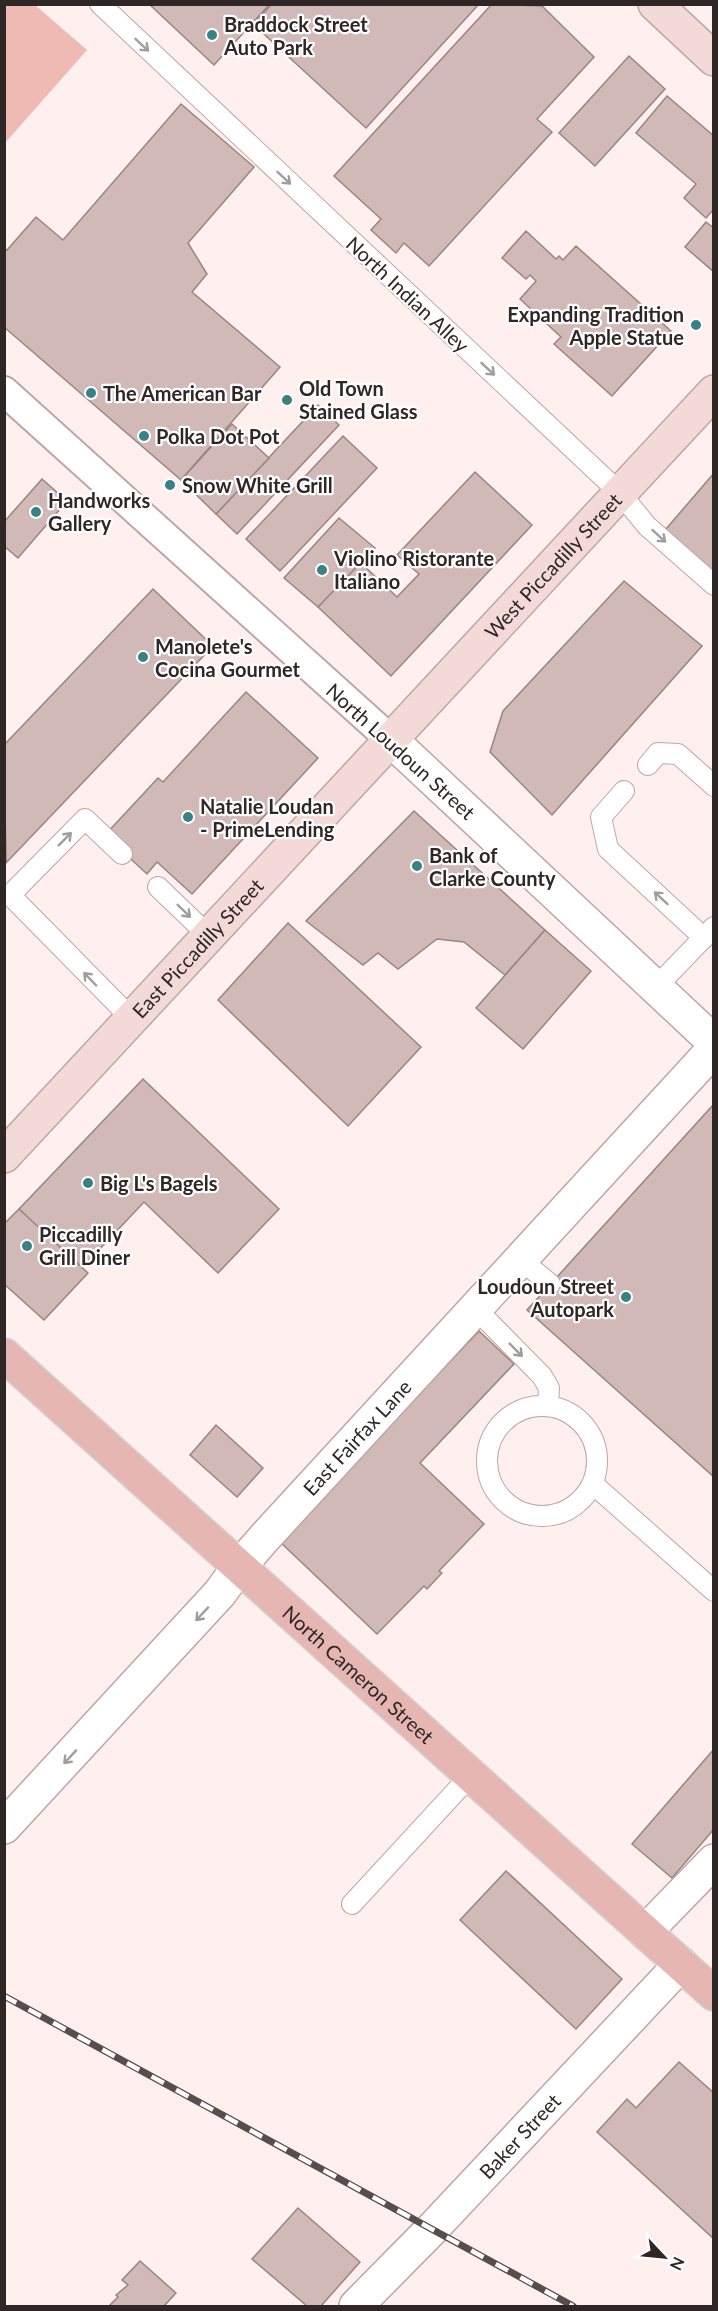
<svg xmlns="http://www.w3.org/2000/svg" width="718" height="2311" font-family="Lato,sans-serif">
<rect width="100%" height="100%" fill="#fff0ef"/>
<path fill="#efb9b4" d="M5 4 35 5 87 50 5 143Z"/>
<g fill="#d0b9b7" stroke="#9a8482" stroke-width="1.5">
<path d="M149 4H270L214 65Z"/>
<path d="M272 4H479L366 128 253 24Z"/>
<path d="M492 4 542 6 594 57 537 119 552 132 429 266 404 243 396 253 371 230 381 219 334 176Z"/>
<path d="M629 56 665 89 595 166 559 133Z"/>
<path d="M667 96 714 136V209L706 218 684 198 696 184 636 133Z"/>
<path d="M181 104 254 167 188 243 207 274 192 292 280 367 181 480 4 327V248L7 250 36 217 63 240Z"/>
<path d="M706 222 714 228V272L685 247Z"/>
<path d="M526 231 556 259 559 256 563 260 576 246 671 331 612 396 554 344 561 337 520 299 536 281 530 275 526 279 502 258Z"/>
<path d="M318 405 339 425 237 534 216 514Z"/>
<path d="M232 424 269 458 216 514 181 480Z"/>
<path d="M343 436 377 468 280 571 246 539Z"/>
<path d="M475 472 532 525 391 676 318 607 360 562 397 597 419 574 397 555Z"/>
<path d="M714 473V581L660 536Z"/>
<path d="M42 479 67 501 18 558 4 546V522Z"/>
<path d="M339 518 375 548 318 607 284 578Z"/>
<path d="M624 581 702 646 552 815 490 752 503 711Z"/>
<path d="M153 589 213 646 6 863 4 745Z"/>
<path d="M246 692 318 758 192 894 157 862 147 874 105 835 158 778 163 782Z"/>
<path d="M414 811 545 930 505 975 464 942 437 939 398 969 378 953 363 965 306 921Z"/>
<path d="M288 923 421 1047 348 1126 218 1000Z"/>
<path d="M545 930 591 971 523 1049 476 1008Z"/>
<path d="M143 1079 279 1209 218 1273 144 1202 81 1269 19 1209Z"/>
<path d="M714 1104V1477L527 1310Z"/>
<path d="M19 1209 88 1273 44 1320 4 1284V1224Z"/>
<path d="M479 1331 514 1364 420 1463 484 1524 439 1571 442 1573 427 1589 424 1586 377 1634 279 1541Z"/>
<path d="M216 1425 263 1468 237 1497 190 1455Z"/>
<path d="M714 1749V1829L672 1878 632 1844Z"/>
<path d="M506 1871 622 1979 576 2029 460 1920Z"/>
<path d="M679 2062 714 2093V2239L597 2132 627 2099 636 2108Z"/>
<path d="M298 2208 360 2262 321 2306H307L252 2259Z"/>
<path d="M140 2261 176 2293 164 2306H109L118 2297 116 2295 128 2285 122 2280Z"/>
</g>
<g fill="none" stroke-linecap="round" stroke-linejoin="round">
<g stroke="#bda7a4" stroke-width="22">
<g id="service">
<path d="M100 4 619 492 647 526 714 585"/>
<path d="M648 765 658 753 678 754 714 786"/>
<path d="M624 791 601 817 608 849 704 938"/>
<path d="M122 854 85 819 10 895 132 1019"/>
<path d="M158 887 209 936"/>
<path d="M656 987 714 927"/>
<path d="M520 1259 550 1284"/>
<path d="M475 1308 542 1376 549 1388 548 1405"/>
<circle cx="542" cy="1461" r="55"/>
<path d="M593 1484 714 1591"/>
<path d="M352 1904 470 1776"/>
</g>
</g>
<g stroke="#bda7a4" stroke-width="32">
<path id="pedestrian" d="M4 391 391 740"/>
</g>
<g stroke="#bda7a4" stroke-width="36">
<g id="minor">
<path id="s1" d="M4 1827 220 1593 238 1568 266 1536 714 1049"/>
<path d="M645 1932 714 1861"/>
<path id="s2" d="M356 2306 433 2228 681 1964"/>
</g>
</g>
<g stroke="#bda7a4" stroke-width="36">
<path id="tertiary" d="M391 740 714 1042"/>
</g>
<g stroke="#bda7a4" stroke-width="36">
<g id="secondary">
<path d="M655 4 714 59"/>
<path id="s3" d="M4 1156 714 392"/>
</g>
</g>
<g stroke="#d5d4d4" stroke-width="36">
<g id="primary">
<path id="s4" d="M4 1355 714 1994"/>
</g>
</g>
<use href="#service" stroke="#fff" stroke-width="20"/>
<use href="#pedestrian" stroke="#fff" stroke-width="28"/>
<use href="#minor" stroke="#fff" stroke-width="33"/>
<use href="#tertiary" stroke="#fff" stroke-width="33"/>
<use href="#secondary" stroke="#f3dad9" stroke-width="33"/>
<use href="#primary" stroke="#e6b6b2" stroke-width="33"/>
<g stroke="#574d4d" stroke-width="7">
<path id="rail" d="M4 1996 573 2306"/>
</g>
<use href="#rail" stroke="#fff" stroke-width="4.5" stroke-dasharray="14" stroke-linecap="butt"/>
</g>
<defs><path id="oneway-shaft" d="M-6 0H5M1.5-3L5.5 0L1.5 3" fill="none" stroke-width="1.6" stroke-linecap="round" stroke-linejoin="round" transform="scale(1.5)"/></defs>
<g stroke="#a19d9d">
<use href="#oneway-shaft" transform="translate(142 45) rotate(43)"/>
<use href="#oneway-shaft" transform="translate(284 178) rotate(43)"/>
<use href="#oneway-shaft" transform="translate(488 369) rotate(43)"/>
<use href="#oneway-shaft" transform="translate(659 536) rotate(42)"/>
<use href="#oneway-shaft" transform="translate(65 839) rotate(-45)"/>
<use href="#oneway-shaft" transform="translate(661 898) rotate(-137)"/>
<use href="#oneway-shaft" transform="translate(184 911) rotate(44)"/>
<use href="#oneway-shaft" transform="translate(90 979) rotate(-134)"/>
<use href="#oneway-shaft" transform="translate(516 1350) rotate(45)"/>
<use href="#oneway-shaft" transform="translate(202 1614) rotate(133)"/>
<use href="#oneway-shaft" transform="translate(70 1757) rotate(133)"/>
</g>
<g fill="#398188" stroke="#fff" stroke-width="2">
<circle cx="212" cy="35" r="6"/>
<circle cx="696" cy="325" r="6"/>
<circle cx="91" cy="393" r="6"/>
<circle cx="287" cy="400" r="6"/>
<circle cx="144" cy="436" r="6"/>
<circle cx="170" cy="485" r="6"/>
<circle cx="36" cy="512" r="6"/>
<circle cx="322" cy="570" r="6"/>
<circle cx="143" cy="657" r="6"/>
<circle cx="188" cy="817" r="6"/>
<circle cx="417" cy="866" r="6"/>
<circle cx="88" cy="1183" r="6"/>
<circle cx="27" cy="1246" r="6"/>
<circle cx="626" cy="1297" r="6"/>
</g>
<g text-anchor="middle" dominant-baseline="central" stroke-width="4.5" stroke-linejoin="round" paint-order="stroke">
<g font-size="20" font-weight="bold" fill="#2f2626" stroke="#fff" text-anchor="start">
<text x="224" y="24">Braddock Street<tspan x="224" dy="23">Auto Park</tspan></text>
<text x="684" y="314" text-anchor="end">Expanding Tradition<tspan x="684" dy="23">Apple Statue</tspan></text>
<text x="299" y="388">Old Town<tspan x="299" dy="23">Stained Glass</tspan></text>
<text x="103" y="393">The American Bar</text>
<text x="156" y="436">Polka Dot Pot</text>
<text x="182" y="485">Snow White Grill</text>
<text x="48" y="500">Handworks<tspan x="48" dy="23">Gallery</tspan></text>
<text x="334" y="558">Violino Ristorante<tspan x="334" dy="23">Italiano</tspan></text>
<text x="155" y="646">Manolete's<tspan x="155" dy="23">Cocina Gourmet</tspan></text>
<text x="200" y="806">Natalie Loudan<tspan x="200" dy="23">- PrimeLending</tspan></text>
<text x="429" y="855">Bank of<tspan x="429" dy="23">Clarke County</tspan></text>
<text x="100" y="1183">Big L's Bagels</text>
<text x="39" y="1234">Piccadilly<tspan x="39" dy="23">Grill Diner</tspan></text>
<text x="614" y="1286" text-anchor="end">Loudoun Street<tspan x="614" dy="23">Autopark</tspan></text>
</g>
<g font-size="20" fill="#2f2626" stroke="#fff">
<text transform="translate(408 294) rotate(43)">North Indian Alley</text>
<text stroke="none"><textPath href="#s3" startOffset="806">West Piccadilly Street</textPath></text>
<text transform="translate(401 751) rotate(42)">North Loudoun Street</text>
<text stroke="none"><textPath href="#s3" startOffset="284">East Piccadilly Street</textPath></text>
<text stroke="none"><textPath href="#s1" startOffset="526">East Fairfax Lane</textPath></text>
<text stroke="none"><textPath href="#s4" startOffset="477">North Cameron Street</textPath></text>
<text stroke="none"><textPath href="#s2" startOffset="236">Baker Street</textPath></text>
</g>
</g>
<rect width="718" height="2311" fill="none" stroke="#2f2626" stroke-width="12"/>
<g transform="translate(664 2257) rotate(116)" stroke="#ffffff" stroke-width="4.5" paint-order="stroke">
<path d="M0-4.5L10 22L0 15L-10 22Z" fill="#2f2626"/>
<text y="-9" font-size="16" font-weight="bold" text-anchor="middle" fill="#2f2626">N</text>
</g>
</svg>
